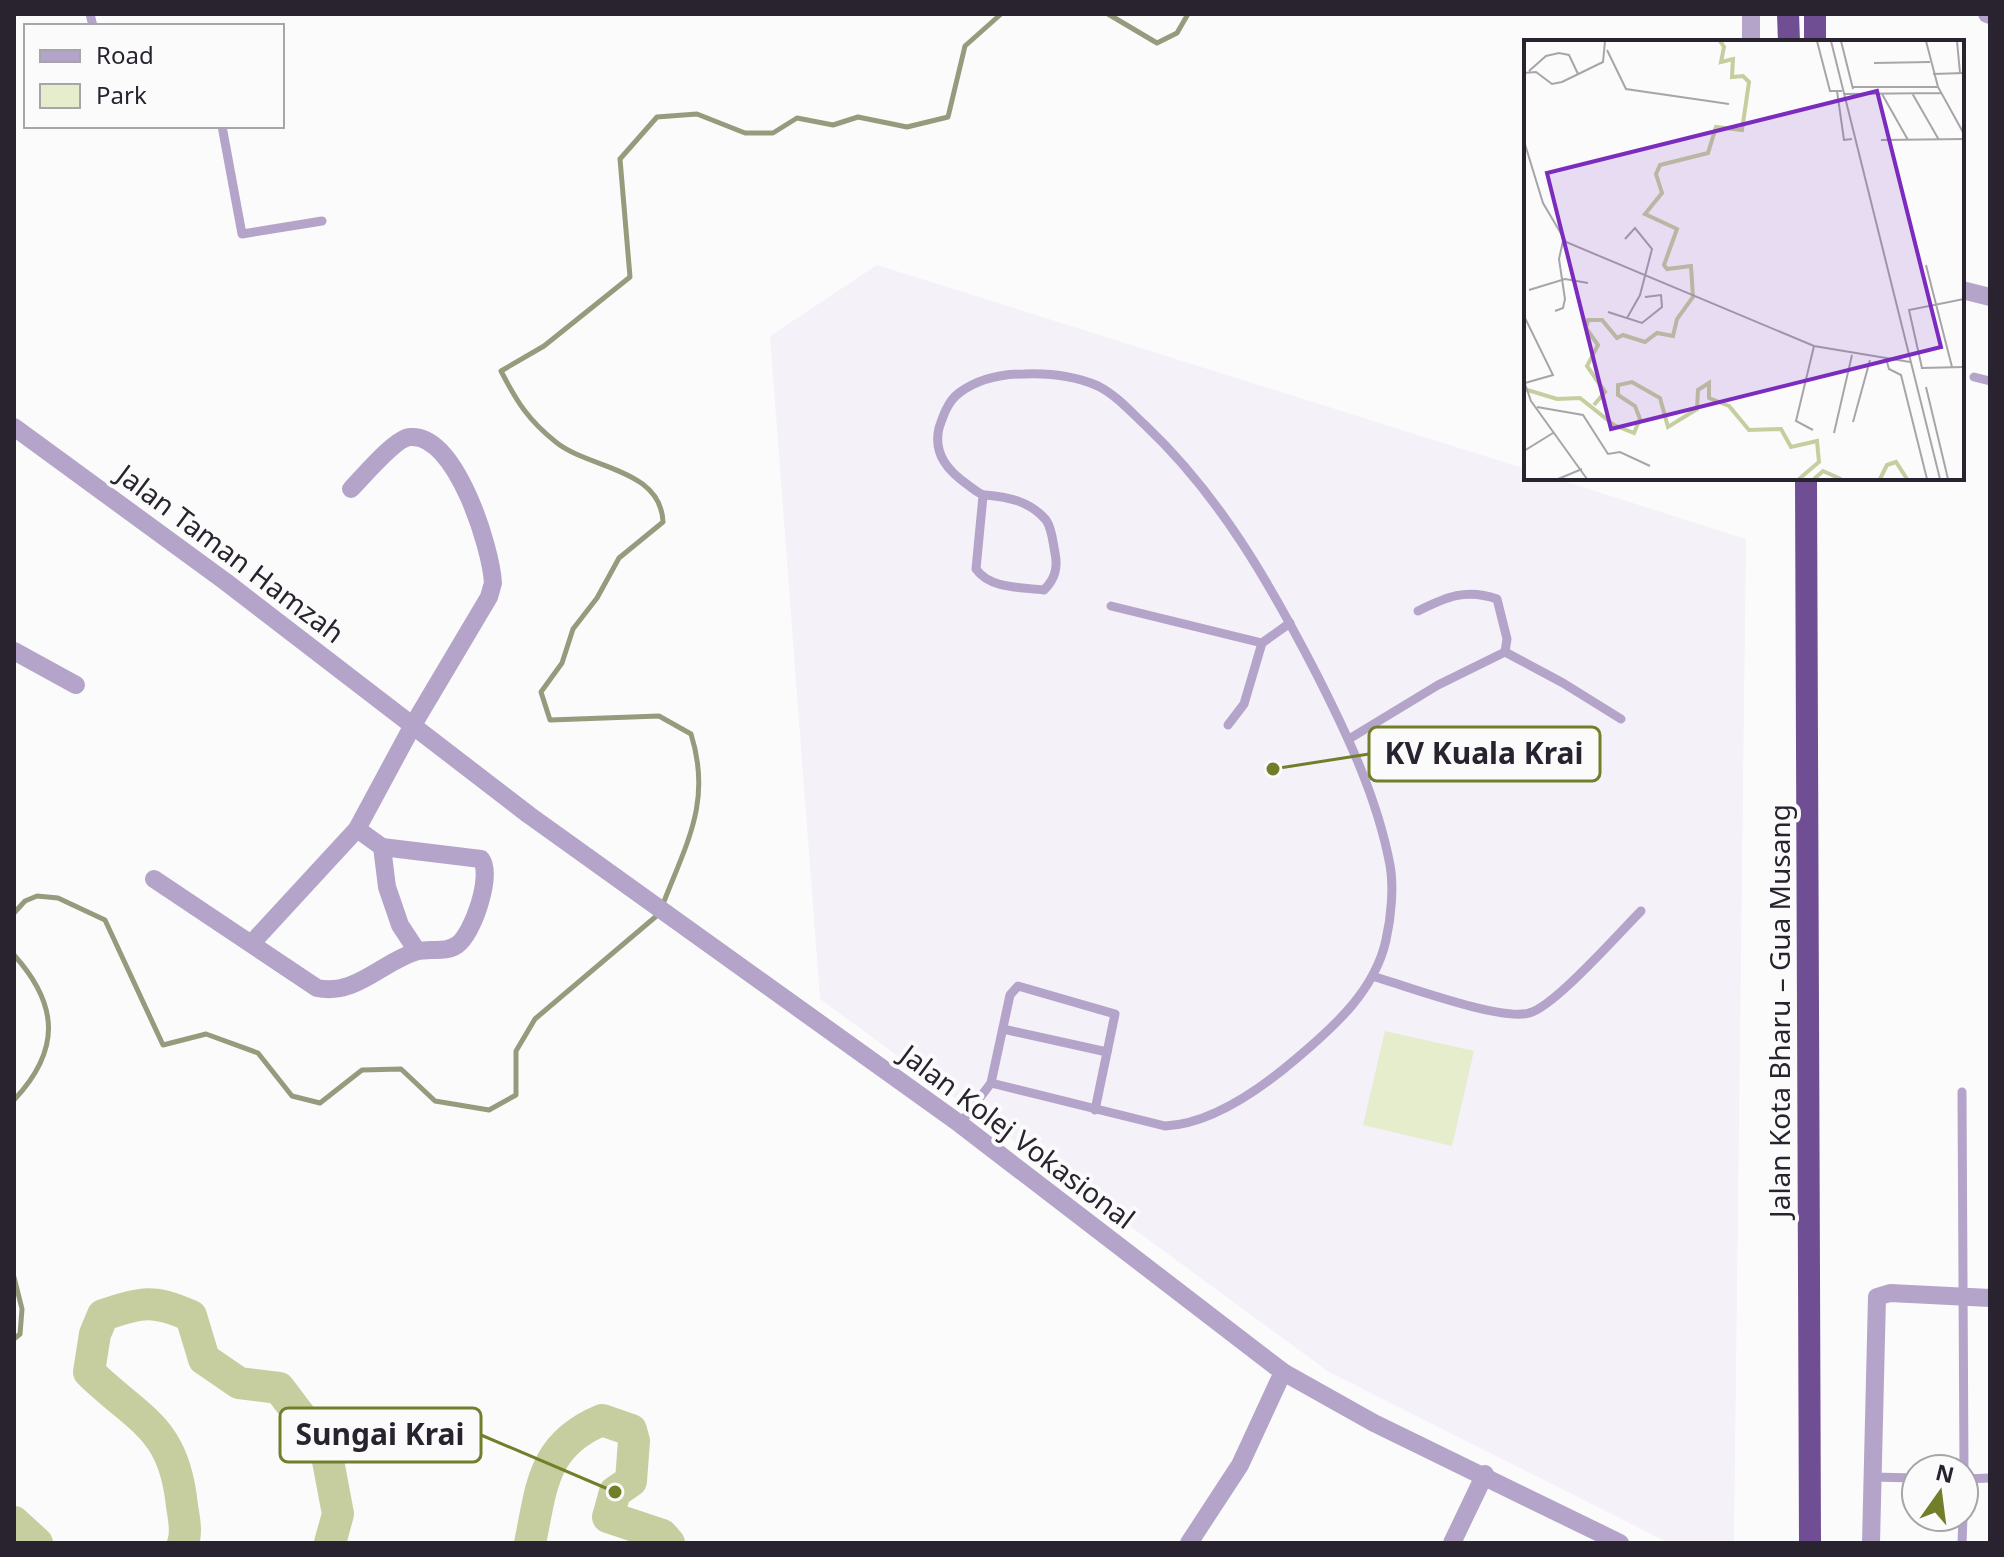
<svg xmlns="http://www.w3.org/2000/svg" width="2004" height="1557" font-family="'Noto Sans',sans-serif">
<rect width="100%" height="100%" fill="#fbfbfb"/>
<path fill="#f4f1f9" d="M877 265 1526 469V478H1554L1746 539 1734 1541 1669 1543 1329 1372 820 999 770 336Z"/>
<path fill="#e6edcd" d="M1385 1031 1474 1051 1452 1146 1363 1125Z"/>
<g fill="none" stroke-linecap="round" stroke-linejoin="round">
<g stroke="#979b7d" stroke-width="5">
<path d="M1108 14 1157 43 1177 33 1188 14"/>
<path d="M663 904C687 842 712 801 691 734L659 716 550 720 541 692 562 663 573 629 597 598 619 558 663 522C661 469 591 469 557 443 528 420 517 402 501 371L544 346 630 277 620 159 657 117 697 114 745 133H773L797 118 833 125 858 117 907 127 948 117 965 46 1001 14"/>
<path d="M14 913 25 901 37 896 58 898 105 920 163 1045 206 1034 258 1053 292 1096 320 1103 362 1070 401 1069 435 1101 489 1110 516 1095V1051L535 1019 660 913"/>
<path d="M14 955C59 1005 61 1050 14 1100"/>
<path d="M14 1277 22 1309 20 1334 14 1339"/>
</g>
<g stroke="#c6ce9f" stroke-width="32">
<path d="M14 1522 37 1543"/>
<path d="M183 1543C187 1532 184 1518 182 1506 174 1426 139 1421 89 1372L95 1334 103 1315C144 1302 152 1299 191 1316L204 1359 239 1383 279 1388 326 1450 338 1514 330 1543"/>
<path d="M530 1543C542 1486 542 1445 602 1420L631 1430 634 1441 631 1481 615 1492 608 1517 662 1535 669 1543"/>
</g>
<g stroke="#b4a4ca" stroke-width="9">
<path d="M90 14 93 26"/>
<path d="M222 126 242 234 322 221"/>
<path d="M1974 377 1990 381"/>
<path d="M983 496 976 569C990 589 1021 587 1044 590 1055 579 1058 568 1055 553 1053 543 1052 528 1046 520 1030 501 1008 497 985 495 980 495 972 488 968 485 948 471 933 454 939 428 943 416 948 401 959 393 978 379 1001 374 1024 374 1048 373 1075 376 1098 386 1116 395 1131 412 1145 425 1220 496 1269 582 1316 673 1347 734 1377 797 1390 865 1394 887 1391 918 1386 940 1375 990 1335 1026 1297 1058 1262 1088 1213 1124 1165 1126L991 1083"/>
<path d="M1111 606 1262 643"/>
<path d="M1505 652 1563 683 1621 719"/>
<path d="M1228 725 1244 704 1262 643 1290 623"/>
<path d="M1349 739 1438 685 1505 652 1507 639 1497 599C1466 588 1446 597 1418 611"/>
<path d="M1375 977C1407 986 1500 1021 1529 1013 1554 1007 1619 933 1641 911"/>
<path d="M1003 1029 1107 1052"/>
<path d="M1962 1092 1964 1469"/>
<path d="M960 1124 991 1083 1010 995 1018 986 1115 1014 1095 1110"/>
<path d="M1872 1477 1916 1478"/>
<path d="M1964 1479 1990 1478"/>
<path d="M1962 1543 1963 1517"/>
</g>
<g stroke="#b4a4ca" stroke-width="18">
<path d="M1987 14 1990 15"/>
<path d="M1751 42V14"/>
<path d="M1962 290 1990 297"/>
<path d="M14 427 226 582 529 815 960 1124 1283 1372 1374 1423 1620 1543"/>
<path d="M14 651 76 685"/>
<path d="M357 829 382 847 387 887 400 925 417 951"/>
<path d="M154 879 317 988C355 996 381 963 415 952 429 947 444 954 457 945 473 934 493 875 481 859L382 847"/>
<path d="M252 943 357 829 413 725 489 597 493 583C491 548 456 433 410 437 395 438 363 477 351 489"/>
<path d="M1189 1543 1240 1465 1283 1372"/>
<path d="M1452 1543 1485 1474"/>
<path d="M1871 1543 1877 1297 1890 1293 1990 1298"/>
</g>
<g stroke="#6f4e94" stroke-width="22">
<path d="M1788 14 1789 42"/>
<path d="M1815 42V14"/>
<path d="M1806 478 1810 1543"/>
</g>
</g>
<g text-anchor="middle" dominant-baseline="central" stroke-width="8" stroke-linejoin="round" paint-order="stroke">
<g font-size="28" fill="#28232f" stroke="#fbfbfb">
<text transform="translate(231 553) rotate(37)">Jalan Taman Hamzah</text>
<text transform="translate(1779 1011) rotate(-90)">Jalan Kota Bharu – Gua Musang</text>
<text transform="translate(1018 1136) rotate(37)">Jalan Kolej Vokasional</text>
</g>
</g>
<g transform="translate(1524 40)">
<rect width="440" height="440" fill="#fbfbfb"/>
<path fill="none" stroke="#c6ce9f" stroke-width="4" d="M0 349 33 359 56 358 90 385 110 393 116 379 111 366 94 355V345L108 342 136 358 144 387 173 369 174 350 185 343V358L205 366 225 390 257 389 267 407 293 401 295 422 275 439M70 365 81 352 63 326 74 305 62 288 64 280H78L93 298 99 295 121 302 133 293 149 296 153 279 169 257 167 226 143 229 140 225 153 189 121 174 138 153 132 134 136 125 184 113 192 87 218 90 225 42 219 36 208 37 209 19 197 22 200 7 196 1M290 439 299 431 317 439M356 439 363 425 372 422 383 439"/>
<path fill="none" stroke="#a7a5a9" stroke-width="2" d="M293 1 306 51H318M307 1 416 439M317 1 329 49M402 1 414 47 440 94M433 1 436 33M83 10 102 49 205 64M350 23 406 22M5 31 22 16 35 13 45 15 54 34M0 33 12 32 28 44 38 42 79 22 81 1M409 34 440 33M329 47H414M313 51 320 100 328 99M388 53 415 100M321 54 417 53M358 54 384 100M357 100 440 99M0 101 19 163 42 202 290 306 386 322M101 199 111 188 128 209 116 255 103 278M402 225 428 327M5 250 41 239 64 243M31 271 39 268 41 259 35 219 39 201M84 272 118 283 138 267 137 255 121 257M0 276 29 335 1 343M363 322 365 329 377 335 403 439M397 328 440 327M398 328 385 270 440 259M0 341 7 361 63 439M402 347 424 439M13 367 59 375 84 414 96 412 126 426M329 382 346 320M289 390 272 381 290 306M310 393 328 315M0 411 29 393M34 439 58 429"/>
<path fill="#7b2cbf" fill-opacity="0.15" stroke="#7b2cbf" stroke-width="4" d="M353 51 417 307 87 389 23 133Z"/>
<rect width="440" height="440" fill="none" stroke="#28232f" stroke-width="4"/>
</g>
<path fill="none" stroke="#737e2a" stroke-width="3" d="M1273 769L1369 754M615 1492L481 1435"/>
<g fill="#737e2a" stroke="#fbfbfb" stroke-width="3">
<circle cx="1273" cy="769" r="8"/>
<circle cx="615" cy="1492" r="8"/>
</g>
<g fill="#fbfbfb" stroke="#737e2a" stroke-width="3">
<rect x="1369" y="727" width="231" height="54" rx="8"/>
<rect x="280" y="1408" width="201" height="54" rx="8"/>
</g>
<g font-size="30" text-anchor="middle" font-weight="bold" fill="#28232f">
<text x="1484" y="764">KV Kuala Krai</text>
<text x="380" y="1445">Sungai Krai</text>
</g>
<rect width="2004" height="1557" fill="none" stroke="#28232f" stroke-width="32"/>
<rect x="24" y="24" width="260" height="104" fill="#fbfbfb" stroke="#a7a5a9" stroke-width="2"/>
<rect x="40" y="50" width="40" height="12" fill="#b4a4ca" stroke="#a7a5a9" stroke-width="2"/>
<text x="96" y="64" font-size="24" fill="#28232f">Road</text>
<rect x="40" y="84" width="40" height="24" fill="#e6edcd" stroke="#a7a5a9" stroke-width="2"/>
<text x="96" y="104" font-size="24" fill="#28232f">Park</text>
<g transform="translate(1940 1493) rotate(14)"><circle r="38" fill="#fbfbfb" stroke="#a7a5a9" stroke-width="2"/>
<path d="M0-6L14 30L0 20L-14 30Z" fill="#737e2a"/>
<text y="-12" font-size="22" font-weight="bold" text-anchor="middle" fill="#28232f">N</text>
</g>
</svg>
